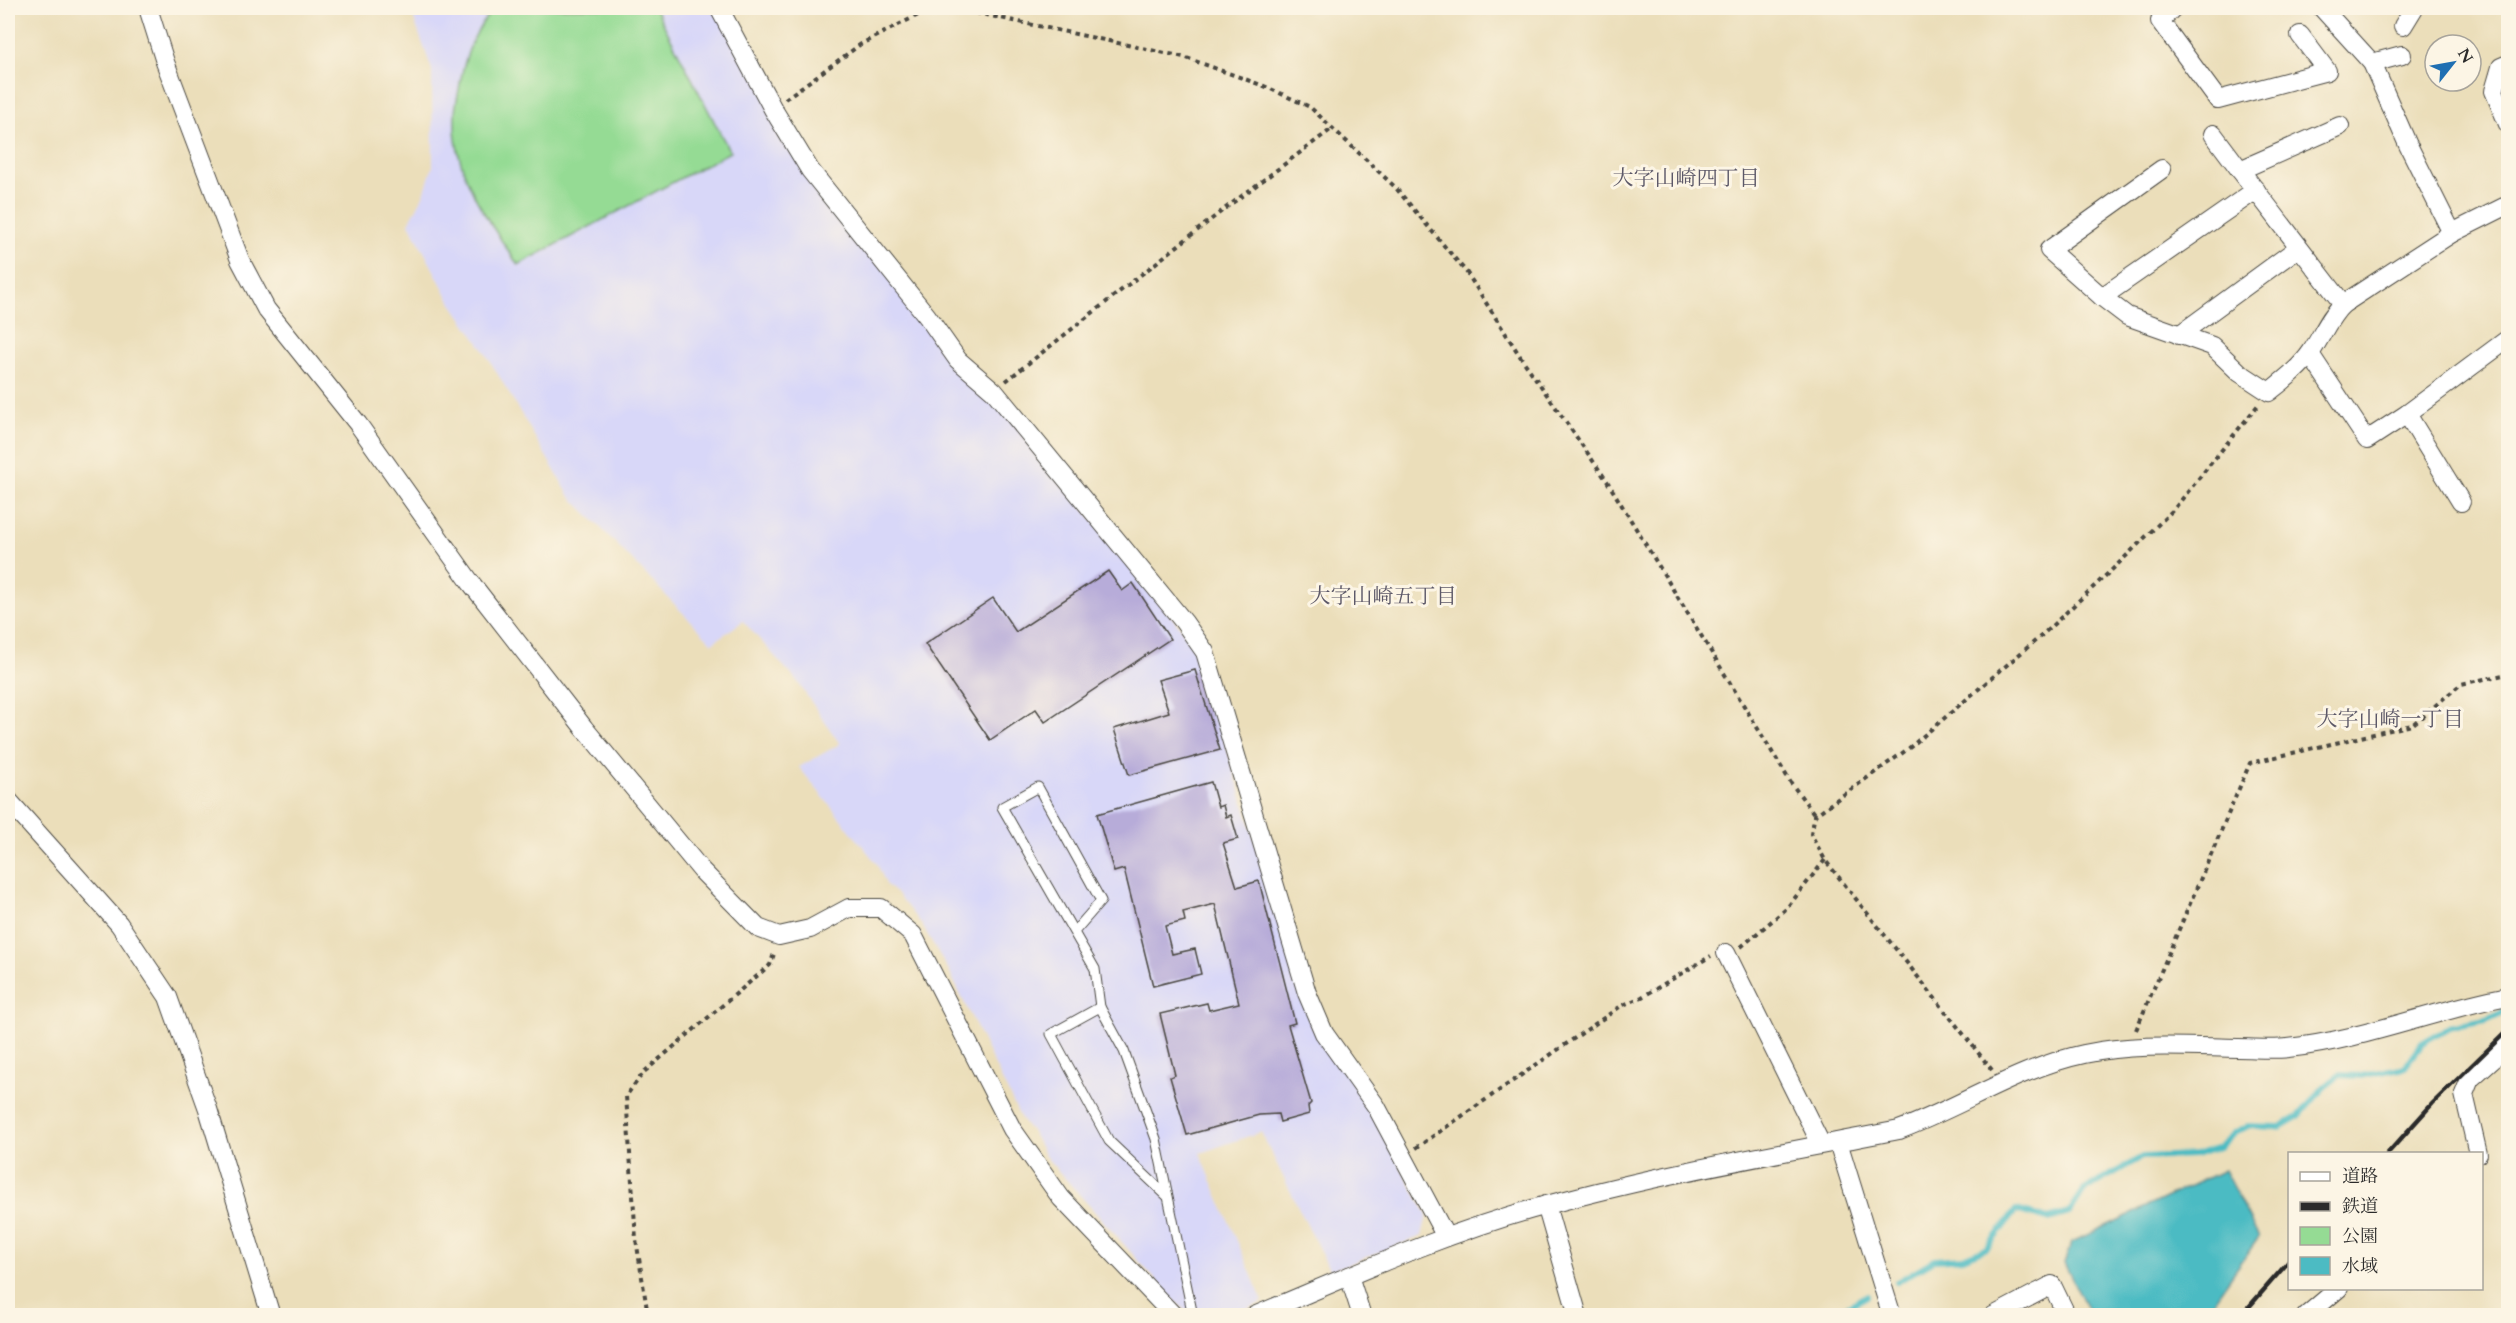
<svg xmlns="http://www.w3.org/2000/svg" width="2516" height="1323" font-family="Cardo,'Noto Serif JP',serif">
<rect width="100%" height="100%" fill="#fcf5e5"/>
<filter id="ink" filterUnits="userSpaceOnUse"><feTurbulence type="fractalNoise" baseFrequency=".0167" numOctaves="2"/><feDisplacementMap in="SourceGraphic" scale="12" xChannelSelector="R" yChannelSelector="G"/><feConvolveMatrix kernelMatrix="1 2 1 2 8 2 1 2 1" color-interpolation-filters="sRGB"/></filter>
<filter id="wash" filterUnits="userSpaceOnUse"><feTurbulence type="fractalNoise" baseFrequency=".008" numOctaves="4" result="noise"/><feDisplacementMap in="SourceGraphic" scale="24" xChannelSelector="R" yChannelSelector="G"/><feGaussianBlur stdDeviation="1.35" result="paint"/><feColorMatrix in="noise" values="0 0 0 0 0 0 0 0 0 0 0 0 0 0 0 0 0 1.4 0 .05"/><feComposite in="paint" operator="in"/></filter>
<g filter="url(#wash)">
<rect width="100%" height="100%" fill="#ebdeba"/>
<path fill="#d8d7f8" d="M410 8H726L830 195 1196 647 1312 1027 1355 1082 1427 1215 1422 1236 1330 1271 1261 1132 1200 1153 1263 1302 1232 1315H1190L1170 1296 1045 1156 1033 1133 1022 1121 948 969 922 925 897 894 887 886 877 864 799 767 840 744 797 681 743 621 712 643 569 495 483 349 449 299 409 223 424 194 433 166 432 70Z"/>
<path fill="#95db94" stroke="#608360" stroke-width="1.5" d="M494 8H655L730 152 518 265C487 219 452 173 455 115 455 104 459 93 460 83 465 55 475 29 494 8Z"/>
<path fill="#4cbbc3" stroke="#3c7377" stroke-width="1.5" d="M2224 1170 2259 1237 2204 1315H2090L2064 1263 2072 1242Z"/>
<g fill="none" stroke-linecap="round" stroke-linejoin="round">
<g stroke="#4cbbc3" stroke-width="6">
<path d="M1897 1282 1934 1260 1963 1258 1987 1248 2016 1210 2048 1219 2069 1213 2084 1190 2142 1157 2196 1155 2219 1147 2234 1133 2248 1126 2280 1127 2299 1116 2324 1087 2340 1075 2361 1076 2405 1067 2422 1043 2449 1027 2486 1020 2508 1010"/>
<path d="M1830 1316 1867 1296"/>
</g>
</g>
<g id="blocks">
<g fill="#b7acd9">
<path d="M1108 571 1122 591 1133 583 1170 639 1045 722 1036 709 990 740 925 644 993 598 1016 632Z"/>
<path d="M1195 670 1220 750 1129 775 1114 729 1169 712 1158 680Z"/>
<path d="M1211 782 1218 807 1223 805 1226 817 1231 815 1238 839 1223 843 1237 887 1259 881 1295 1023 1288 1025 1311 1103 1308 1106 1309 1114 1280 1122 1278 1114 1259 1115 1187 1135 1170 1077 1175 1075 1160 1014 1207 1003 1209 1010 1239 1003 1215 904 1183 912 1185 921 1165 926 1172 954 1195 949 1201 974 1153 986 1124 869 1114 872 1097 814Z"/>
</g>
</g>
</g>
<g filter="url(#ink)">
<use href="#blocks" fill-opacity="0" stroke="#484640" stroke-width="1.5"/>
<g fill="none" stroke-linecap="round" stroke-linejoin="round">
<g stroke="#484640" stroke-width="11">
<g id="service">
<path d="M1074 932 1101 901 1038 787 1002 807 1095 969 1100 1007"/>
<path d="M1167 1196 1109 1141 1051 1034 1100 1007 1124 1051 1156 1139 1193 1316"/>
</g>
</g>
<g stroke="#484640" stroke-width="20">
<g id="minor">
<path d="M148 8 165 62 240 260 266 309 358 424 471 583 584 728 702 871 758 928 779 936 810 929 849 908H881L913 935 1012 1129 1061 1198 1174 1316"/>
<path d="M719 8 773 109 810 170 927 316 958 360 994 391 1184 622 1205 652 1307 993 1324 1033 1376 1106 1446 1237"/>
<path d="M2173 8 2160 21 2218 100 2327 71 2300 35"/>
<path d="M2322 8 2372 63 2408 145 2452 233"/>
<path d="M2403 26 2414 8"/>
<path d="M2372 63 2402 55"/>
<path d="M2508 64 2501 67 2494 91 2508 124"/>
<path d="M2340 126 2240 170 2343 304"/>
<path d="M2213 134 2240 170"/>
<path d="M2162 169 2049 250 2102 297 2127 316 2212 346 2240 373 2269 392C2284 380 2300 368 2311 352 2322 336 2329 317 2343 304L2452 233 2508 205"/>
<path d="M2102 297 2256 190"/>
<path d="M2179 335 2298 248"/>
<path d="M2310 354 2367 440 2407 414 2508 339"/>
<path d="M2407 414 2461 502"/>
<path d="M8 800 119 924 168 997 208 1109 271 1316"/>
<path d="M1726 953 1821 1144"/>
<path d="M1838 1142 1892 1316"/>
<path d="M2478 1154 2464 1094 2470 1079 2508 1045"/>
<path d="M1546 1205 1578 1316"/>
<path d="M1349 1276 1362 1316"/>
<path d="M1254 1316C1350 1276 1446 1232 1547 1205 1663 1173 1781 1153 1899 1130 1961 1107 2018 1068 2084 1054 2134 1043 2187 1047 2238 1048 2254 1048 2271 1050 2288 1048 2363 1040 2434 1010 2508 996"/>
<path d="M1993 1316 2052 1285 2067 1316"/>
<path d="M2306 1316 2339 1288"/>
</g>
</g>
<g stroke="#484640" stroke-width="4" stroke-dasharray="4.5 4.5" stroke-linecap="butt">
<path d="M785 99 861 44 922 13 972 12 1184 57 1264 86 1310 107 1395 187 1467 273 1520 356 1607 481 1791 783 1815 815"/>
<path d="M1006 381 1227 207 1333 128"/>
<path d="M1741 947 1786 909 1825 860"/>
<path d="M2136 1030 2250 763 2412 725 2461 684 2508 674"/>
<path d="M1992 1070 1825 860 1811 834 1815 815 1908 749 2041 636 2117 565 2174 509 2258 405"/>
<path d="M1416 1148 1621 1006 1642 997 1711 956"/>
<path d="M648 1316 636 1239 626 1096 644 1072 770 965 775 951"/>
</g>
<use href="#service" stroke="#fff" stroke-width="9"/>
<use href="#minor" stroke="#fff" stroke-width="18"/>
<g stroke="#2b2b2b" stroke-width="4.5">
<path d="M2387 1154 2433 1103 2508 1030"/>
<path d="M2241 1316 2290 1260"/>
</g>
</g>
</g>
<g text-anchor="middle" dominant-baseline="central" stroke-width="6" stroke-linejoin="round" paint-order="stroke">
<g font-size="21" fill="#5c5868" stroke="#fcf5e5">
<text x="1686" y="178">大字山崎四丁目</text>
<text x="1383" y="596">大字山崎五丁目</text>
<text x="2390" y="719">大字山崎一丁目</text>
</g>
</g>
<rect width="2516" height="1323" fill="none" stroke="#fcf5e5" stroke-width="30"/>
<rect x="2288" y="1152" width="195" height="138" fill="#fcf5e5" stroke="#a8a49b" stroke-width="1.5"/>
<rect x="2300" y="1172" width="30" height="9" fill="#ffffff" stroke="#a8a49b" stroke-width="1.5"/>
<text x="2342" y="1182" font-size="18" fill="#2b2b2b">道路</text>
<rect x="2300" y="1202" width="30" height="9" fill="#2b2b2b" stroke="#a8a49b" stroke-width="1.5"/>
<text x="2342" y="1212" font-size="18" fill="#2b2b2b">鉄道</text>
<rect x="2300" y="1227" width="30" height="18" fill="#95db94" stroke="#a8a49b" stroke-width="1.5"/>
<text x="2342" y="1242" font-size="18" fill="#2b2b2b">公園</text>
<rect x="2300" y="1257" width="30" height="18" fill="#4cbbc3" stroke="#a8a49b" stroke-width="1.5"/>
<text x="2342" y="1272" font-size="18" fill="#2b2b2b">水域</text>
<g transform="translate(2453 63) rotate(59)"><circle r="28" fill="#fcf5e5" stroke="#a8a49b" stroke-width="1.5"/>
<path d="M0-4.5L10 22L0 15L-10 22Z" fill="#1f6fb2"/>
<text y="-9" font-size="16" font-weight="bold" text-anchor="middle" fill="#2b2b2b">N</text>
</g>
</svg>
